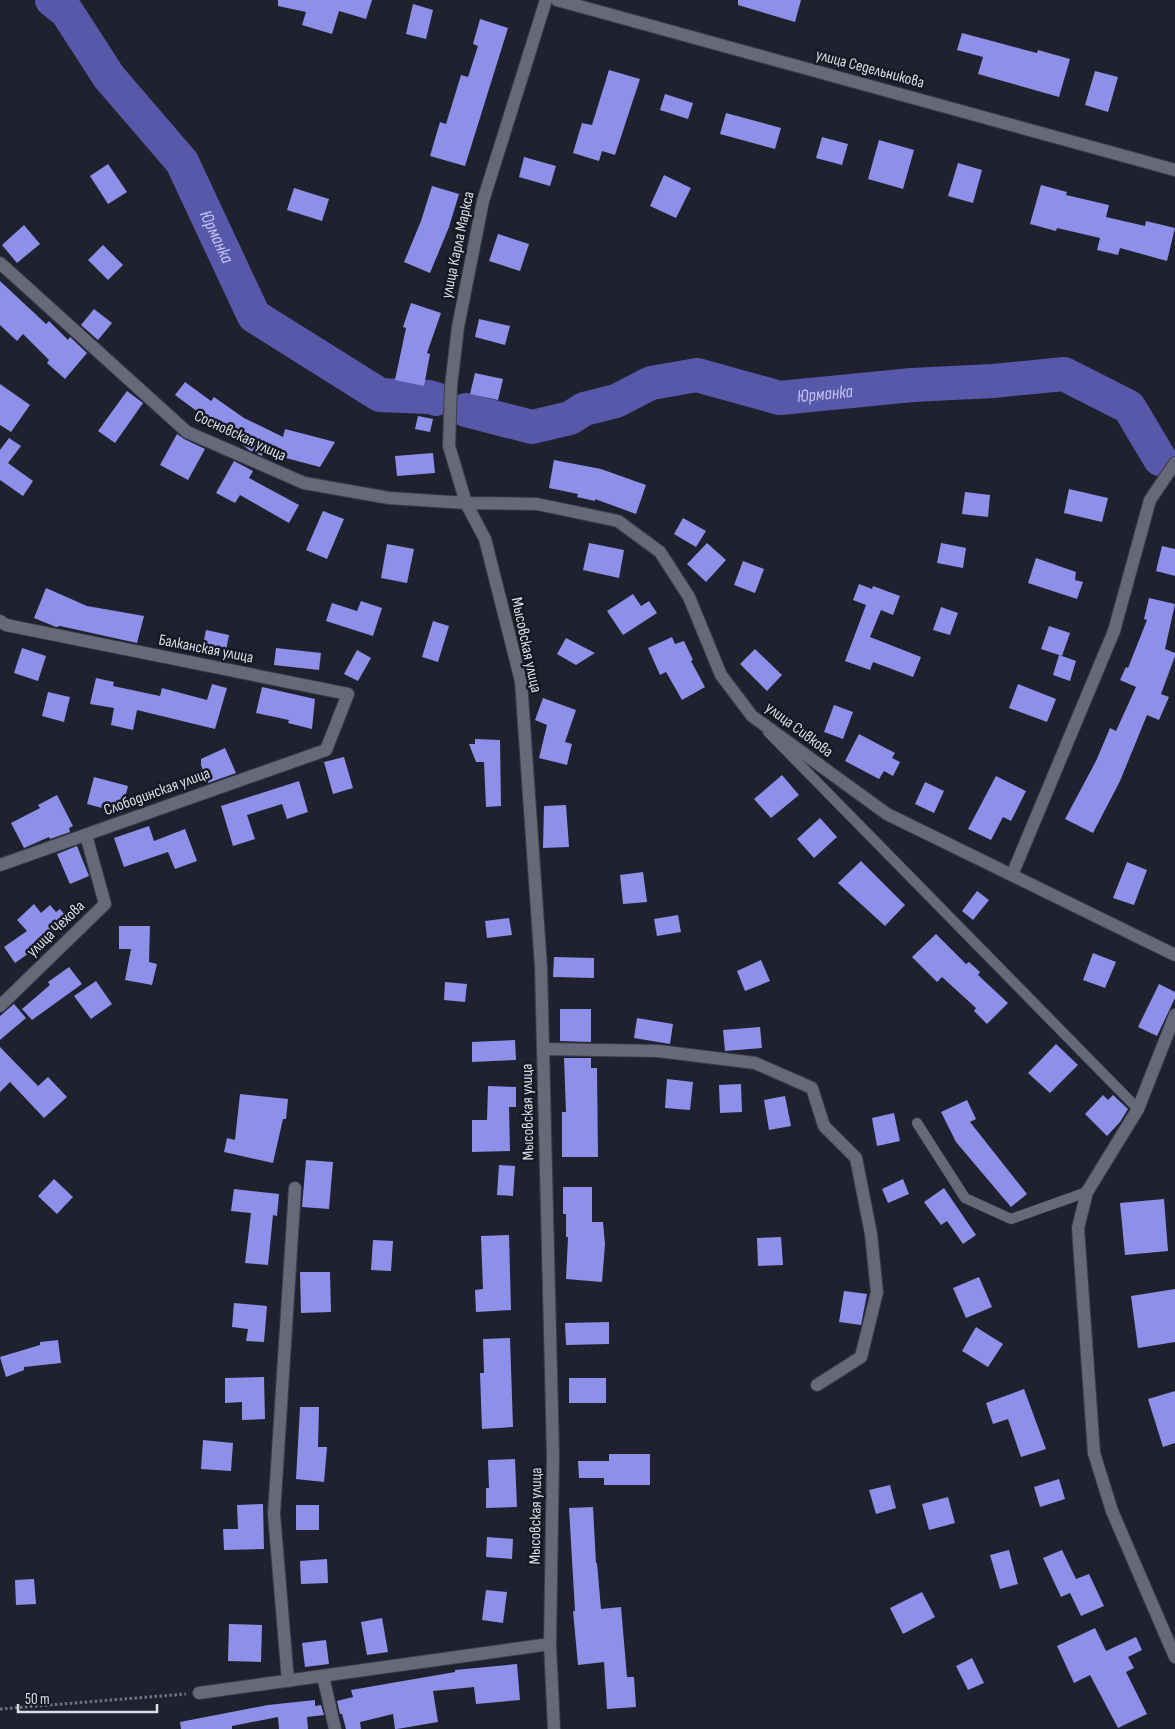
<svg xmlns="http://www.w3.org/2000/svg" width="1175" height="1729" font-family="'Sofia Sans Condensed',sans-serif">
<rect width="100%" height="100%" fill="#20212f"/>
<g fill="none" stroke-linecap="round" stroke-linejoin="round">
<g stroke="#5858aa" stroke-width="34">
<path id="s1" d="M52 0 67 12 109 77 182 162 254 316 380 395 429 397 436 399"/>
<path id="s2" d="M466 410 532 427 570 418 584 409 616 401 651 383 697 375 780 398 912 385 993 381 1064 374 1129 407 1160 459"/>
</g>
</g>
<g fill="#8d90e8">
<path d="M278 0H372L366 19 339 11 332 34 302 25 306 12 278 6Z"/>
<path d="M738 0H801L795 22 738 5Z"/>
<path d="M413 4 433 10 426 39 406 34Z"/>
<path d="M480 19 508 28 465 166 430 156 440 122 446 124 461 75 468 77 478 46 473 44Z"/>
<path d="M962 33 1037 53 1038 50 1070 59 1059 97 978 74 983 57 957 50Z"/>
<path d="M609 70 640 79 615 155 602 151 599 161 573 153 582 123 592 125Z"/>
<path d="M1095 71 1118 77 1108 112 1085 105Z"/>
<path d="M665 94 693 103 688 119 660 110Z"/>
<path d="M726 113 781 128 775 149 720 134Z"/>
<path d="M822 137 848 144 842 165 816 158Z"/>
<path d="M879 140 914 150 903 189 868 179Z"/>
<path d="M524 157 556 166 550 186 519 177Z"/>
<path d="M958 163 982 170 973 203 948 196Z"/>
<path d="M108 164 127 192 108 204 90 176Z"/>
<path d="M664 175 691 188 676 218 650 206Z"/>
<path d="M1041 185 1067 192 1066 195 1109 205 1106 217 1145 226 1146 221 1175 228 1167 261 1120 248 1118 255 1097 250 1100 238 1057 228 1056 231 1030 224Z"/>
<path d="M432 186 459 194 449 227 430 273 404 262 421 221Z"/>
<path d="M294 188 329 199 322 221 287 210Z"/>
<path d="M24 225 40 244 17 263 2 245Z"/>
<path d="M498 234 529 244 520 271 489 261Z"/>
<path d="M103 245 123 265 108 280 88 260Z"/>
<path d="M0 281 46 324 49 321 68 340 70 337 87 353 65 379 47 363 49 360 23 334 17 341 0 325Z"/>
<path d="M411 303 441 313 427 353 430 354 424 386 395 380 406 328 403 327Z"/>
<path d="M94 309 112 323 98 340 81 325Z"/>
<path d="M479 319 510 326 505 345 475 337Z"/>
<path d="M475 373 503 379 498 400 470 394Z"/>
<path d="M185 382 211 401 214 397 244 418 283 437 285 429 335 442 320 467 263 452 262 456 249 450 243 445 244 442 229 435 175 395Z"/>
<path d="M0 384 30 405 11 432 0 425Z"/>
<path d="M127 391 143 403 115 443 98 431Z"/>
<path d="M418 416 433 419 430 432 415 429Z"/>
<path d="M177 434 184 439 205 449 188 480 160 465Z"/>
<path d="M9 438 21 446 8 463 33 481 23 496 0 480V450Z"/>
<path d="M433 453 435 473 397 476 395 456Z"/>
<path d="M554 460 601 469 646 485 636 514 595 499V501L577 497 578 494 549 488Z"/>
<path d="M234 461 253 471 249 478 299 505 289 523 240 495 235 503 216 493Z"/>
<path d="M1069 489 1108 498 1102 522 1064 513Z"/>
<path d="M965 492 990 495 988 517 962 514Z"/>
<path d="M323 511 344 519 327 559 306 550Z"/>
<path d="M683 518 706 531 696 547 674 534Z"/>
<path d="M589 543 624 550 619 578 583 570Z"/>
<path d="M707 543 726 560 706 582 687 564Z"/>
<path d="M941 543 966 548 963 568 937 563Z"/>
<path d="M387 544 414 549 407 583 381 578Z"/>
<path d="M1162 546 1175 549V576L1156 571Z"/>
<path d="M1036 558 1076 572 1075 580 1083 582 1077 599 1028 583Z"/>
<path d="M743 561 764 569 755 593 734 585Z"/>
<path d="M859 584 872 589 873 586 900 596 893 615 881 610 870 637 921 657 913 677 873 662 870 670 845 661 866 605 853 600Z"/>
<path d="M46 588 87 606 144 616 137 643 60 626 56 627 34 618Z"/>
<path d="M633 594 641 606 649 601 657 613 623 635 607 611Z"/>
<path d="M1149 598 1175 604 1165 649 1175 653V656L1161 694 1169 697 1159 720 1147 715 1120 781 1093 833 1065 819 1096 761 1110 728 1116 731 1136 687 1120 680 1126 667 1128 668 1147 620 1144 619Z"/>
<path d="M361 601 382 608 373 636 326 621 332 603 357 611Z"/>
<path d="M941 607 958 613 950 635 933 630Z"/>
<path d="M433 621 449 626 438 662 422 657Z"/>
<path d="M1049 626 1070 633 1062 656 1041 649Z"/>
<path d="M206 630 229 635 225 655 202 650Z"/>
<path d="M672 637 675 644 684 641 693 660 691 661 705 687 682 700 666 672 660 675 648 648Z"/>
<path d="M566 638 595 653 576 665 557 654Z"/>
<path d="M22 648 46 656 38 681 14 673Z"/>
<path d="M276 648 321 653 319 670 274 665Z"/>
<path d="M755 649 782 675 767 691 740 664Z"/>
<path d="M357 650 371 658 358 681 344 674Z"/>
<path d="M1059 655 1076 661 1070 681 1053 675Z"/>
<path d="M96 678 114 682 113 686 160 696 162 688 207 700 212 684 227 688 215 729 137 710 133 730 111 725 114 708 90 704Z"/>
<path d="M1018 684 1056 699 1047 722 1009 708Z"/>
<path d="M262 687 315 699 312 729 288 723 289 720 256 713Z"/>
<path d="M48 692 70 697 64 722 42 716Z"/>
<path d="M543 698 576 710 565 742 572 744 567 765 539 758 547 725 535 720Z"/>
<path d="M834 705 853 712 843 739 824 732Z"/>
<path d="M859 734 895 753 892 758 900 762 893 776 884 771 879 779 845 761Z"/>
<path d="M475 739 500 740 501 806 486 807 484 762H476L469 744H475Z"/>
<path d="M225 748 236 773 208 783 201 765V759Z"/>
<path d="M344 757 353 788 333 794 324 762Z"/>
<path d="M782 775 799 795 771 818 754 799Z"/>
<path d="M996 776 1026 791 1011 821 1003 817 991 840 968 829Z"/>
<path d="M94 777 128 786 121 813 87 804Z"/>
<path d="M299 781 308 812 287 819 282 804 247 815 255 839 233 846 221 806Z"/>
<path d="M925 782 944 791 934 813 915 804Z"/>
<path d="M57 795 73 826 69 828 70 832 50 839 49 837 24 848 11 823 40 808 38 805Z"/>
<path d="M566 805 569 847 543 848 544 806Z"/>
<path d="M820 818 837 837 814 858 797 839Z"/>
<path d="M149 826 154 841 185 829 197 861 175 869 168 852 124 867 114 838Z"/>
<path d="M77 846 89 876 70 884 57 854Z"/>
<path d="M861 861 905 905 885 926 838 883Z"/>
<path d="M1127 862 1147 870 1134 905 1113 898Z"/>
<path d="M643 872 647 902 623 904 620 875Z"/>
<path d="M977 891 989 900 973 920 962 911Z"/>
<path d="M34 904 41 913 50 905 56 912 60 909 66 916 27 950 29 953 15 963 4 947 27 931 17 920Z"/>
<path d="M678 915 681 932 657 936 654 919Z"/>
<path d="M509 918 512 935 487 938 485 921Z"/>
<path d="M119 926H150L149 962 157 964 152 985 125 980 131 949H119Z"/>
<path d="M936 934 966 964 969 962 980 972 978 975 1008 1003 987 1024 974 1011 976 1008 942 977 937 982 912 957Z"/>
<path d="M1093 953 1116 962 1105 988 1083 980Z"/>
<path d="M554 957 594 958V978L553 977Z"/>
<path d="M761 960 770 981 745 991 737 971Z"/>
<path d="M69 967 82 984 32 1020 22 1009 50 985 48 982Z"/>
<path d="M96 981 112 1004 91 1019 74 996Z"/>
<path d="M445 982 467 984 465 1002 444 1000Z"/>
<path d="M1159 984 1175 992V998L1157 1036 1138 1027Z"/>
<path d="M14 1004 26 1018 0 1040V1016Z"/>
<path d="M560 1009H591V1042L560 1041Z"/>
<path d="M637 1018 673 1024 670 1044 634 1038Z"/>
<path d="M760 1027 762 1048 725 1051 723 1030Z"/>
<path d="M515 1040 516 1060 472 1062V1042Z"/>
<path d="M1056 1044 1078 1065 1050 1093 1028 1073Z"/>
<path d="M0 1047 38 1086 48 1077 67 1097 44 1118 10 1082 0 1092Z"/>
<path d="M564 1058H591V1068H597L598 1157H562V1112H566Z"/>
<path d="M667 1079 693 1082 690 1110 665 1108Z"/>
<path d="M741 1084 742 1112 720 1113 719 1085Z"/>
<path d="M488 1086 516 1087V1107H509L510 1151 472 1152V1120H487Z"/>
<path d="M240 1094 288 1099 286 1119H283L273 1163 224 1152 227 1138 235 1140Z"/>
<path d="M1103 1095 1108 1100 1113 1095 1128 1109 1120 1122 1107 1136 1085 1114Z"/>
<path d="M785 1096 791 1126 769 1130 764 1100Z"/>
<path d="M967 1100 976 1119 970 1122 1027 1194 1011 1207 956 1142 941 1112Z"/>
<path d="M894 1113 900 1141 877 1146 872 1118Z"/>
<path d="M306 1160 333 1162 329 1209 302 1207Z"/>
<path d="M499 1165 515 1166 513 1196 497 1195Z"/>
<path d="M54 1179 73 1197 57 1214 38 1196Z"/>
<path d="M903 1179 909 1194 888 1203 882 1189Z"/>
<path d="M563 1187H592V1222H603L605 1244 602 1282 566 1279 568 1237H566V1214H563Z"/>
<path d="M944 1188 976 1235 963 1244 947 1221 941 1225 924 1202Z"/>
<path d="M234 1189 279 1194 277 1216 273 1215 268 1265 245 1263 251 1213 231 1211Z"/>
<path d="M1164 1199 1168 1251 1125 1255 1120 1203Z"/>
<path d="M509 1235 511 1310 476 1312 475 1290 483 1289 481 1236Z"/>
<path d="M781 1237 783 1265 758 1266 757 1238Z"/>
<path d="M373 1240 393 1241 391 1271 371 1270Z"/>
<path d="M300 1272H330L331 1312 301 1313Z"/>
<path d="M979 1277 992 1307 966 1318 953 1288Z"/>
<path d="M1175 1289V1342L1138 1348 1131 1296Z"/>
<path d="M844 1291 867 1294 861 1325 839 1322Z"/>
<path d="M234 1303 267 1306 264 1342 246 1341 248 1329 232 1327Z"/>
<path d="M609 1322V1344L566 1345 565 1323Z"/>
<path d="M976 1327 1003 1344 988 1367 962 1351Z"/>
<path d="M510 1338 513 1427 482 1429 480 1373H484L483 1339Z"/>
<path d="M58 1340 61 1363 24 1367V1370L6 1377 0 1357 40 1345V1342Z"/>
<path d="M264 1377 265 1419 242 1420V1402L225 1403V1378Z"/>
<rect x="569" y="1378" width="37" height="25"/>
<path d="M1024 1389 1046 1449 1021 1457 1008 1419 993 1424 986 1403Z"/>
<path d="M1175 1391V1443L1163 1447 1148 1399Z"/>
<path d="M300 1407H319L318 1447H327L324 1482 296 1479Z"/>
<path d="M203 1440 233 1443 231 1471 201 1469Z"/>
<path d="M609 1454H650V1485H604V1478H579L578 1461H609Z"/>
<path d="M515 1459 517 1507 486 1508V1488H489L488 1460Z"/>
<path d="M1059 1479 1065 1499 1040 1507 1034 1487Z"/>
<path d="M890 1485 896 1508 876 1514 869 1490Z"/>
<path d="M948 1497 955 1523 929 1530 922 1504Z"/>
<path d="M263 1504 264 1549 224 1550 223 1529H238L237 1505Z"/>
<rect x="296" y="1505" width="23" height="25"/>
<path d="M593 1507 596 1563H597L601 1609 621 1607 627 1677H634L636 1707 607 1709 604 1662 578 1665 573 1611H575L569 1508Z"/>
<path d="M487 1537 513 1539 512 1559 486 1557Z"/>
<path d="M1009 1550 1018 1584 1000 1589 990 1555Z"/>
<path d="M1062 1550 1076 1579 1089 1574 1104 1606 1081 1616 1070 1593 1061 1597 1043 1558Z"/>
<path d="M327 1559 328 1583 301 1584 300 1561Z"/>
<path d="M34 1579 36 1604 16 1605 15 1580Z"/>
<path d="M486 1590 507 1592 503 1623 482 1620Z"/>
<path d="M922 1592 935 1617 903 1634 890 1608Z"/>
<path d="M382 1618 388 1652 367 1655 361 1622Z"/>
<path d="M229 1624 262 1625 261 1662 228 1661Z"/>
<path d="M1095 1628 1106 1651 1136 1637 1142 1650 1128 1657 1134 1668 1126 1672 1147 1714 1118 1728 1090 1675 1074 1683 1057 1646Z"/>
<path d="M326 1640 329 1664 305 1667 302 1643Z"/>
<path d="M972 1658 984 1683 968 1690 956 1666Z"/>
<path d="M517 1664 520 1700 476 1704 474 1687 433 1691 438 1722 397 1729H395L393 1714 360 1722 361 1729H346L342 1714H340L337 1701 353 1697 351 1690 455 1672V1670Z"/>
<path d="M315 1700V1706L321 1705 324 1715 307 1717 308 1729H279L278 1717 232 1726V1729H181L180 1722 268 1705Z"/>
</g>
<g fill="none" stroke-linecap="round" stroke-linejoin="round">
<g stroke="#3c3d49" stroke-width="11">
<g id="lane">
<path d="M768 732 1138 1109"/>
<path d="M917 1123 965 1198 1011 1219 1087 1192"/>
</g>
</g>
<g stroke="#3c3d49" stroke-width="14">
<g id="street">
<path d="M546 0 483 201 458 327 451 386 449 446 466 503 485 539 521 681 541 967 553 1455 550 1644 554 1729"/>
<path d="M557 0 1175 170"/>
<path d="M0 263 187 432 304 483 389 498 466 503 537 504 618 521 660 552 689 597 721 675 752 716 887 814 1175 955"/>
<path d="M0 621 6 625 348 694 326 750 0 865"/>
<path d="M1012 875 1114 631 1150 500 1175 463"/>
<path d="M0 1006 105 904 86 835"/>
<path d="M1175 1015 1138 1109 1087 1192 1078 1228 1094 1453 1112 1511 1175 1657"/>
<path d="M543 1049 658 1051 755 1063 812 1088 824 1126 856 1158 871 1234 877 1292 861 1357 817 1385"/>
<path d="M323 1676 335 1729"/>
<path d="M288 1681 274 1514 295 1188"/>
<path d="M199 1693 550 1644"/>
</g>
</g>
<path stroke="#727380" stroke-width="3" stroke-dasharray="2.5 2.5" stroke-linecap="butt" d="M0 1709 186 1694"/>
<use href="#lane" stroke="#676879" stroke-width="10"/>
<use href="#street" stroke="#676879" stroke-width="12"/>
</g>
<g text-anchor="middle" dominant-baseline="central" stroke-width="5" stroke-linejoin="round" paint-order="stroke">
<g font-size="16" fill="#dbdce6" stroke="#171825">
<text transform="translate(870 69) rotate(15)">улица Седельникова</text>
<text transform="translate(458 245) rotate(-78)">улица Карла Маркса</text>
<text transform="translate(240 436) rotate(25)">Сосновская улица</text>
<text transform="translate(526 645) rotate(78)">Мысовская улица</text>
<text transform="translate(206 649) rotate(11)">Балканская улица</text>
<text transform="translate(799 730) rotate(37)">улица Сивкова</text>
<text transform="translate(157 792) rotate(-20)">Слободинская улица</text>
<text transform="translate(56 929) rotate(-44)">улица Чехова</text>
<text transform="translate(528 1112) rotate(-91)">Мысовская улица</text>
<text transform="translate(536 1516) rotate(-89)">Мысовская улица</text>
</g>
<g font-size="18" font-style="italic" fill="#c0c4f1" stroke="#171825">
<text stroke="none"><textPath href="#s1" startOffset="291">Юрманка</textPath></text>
<text stroke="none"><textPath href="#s2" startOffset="374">Юрманка</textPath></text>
</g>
</g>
<path d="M18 1704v8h139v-8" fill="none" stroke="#dbdce6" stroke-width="2.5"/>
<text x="25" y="1704" font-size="15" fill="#dbdce6" stroke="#171825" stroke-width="4" paint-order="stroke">50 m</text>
</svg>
